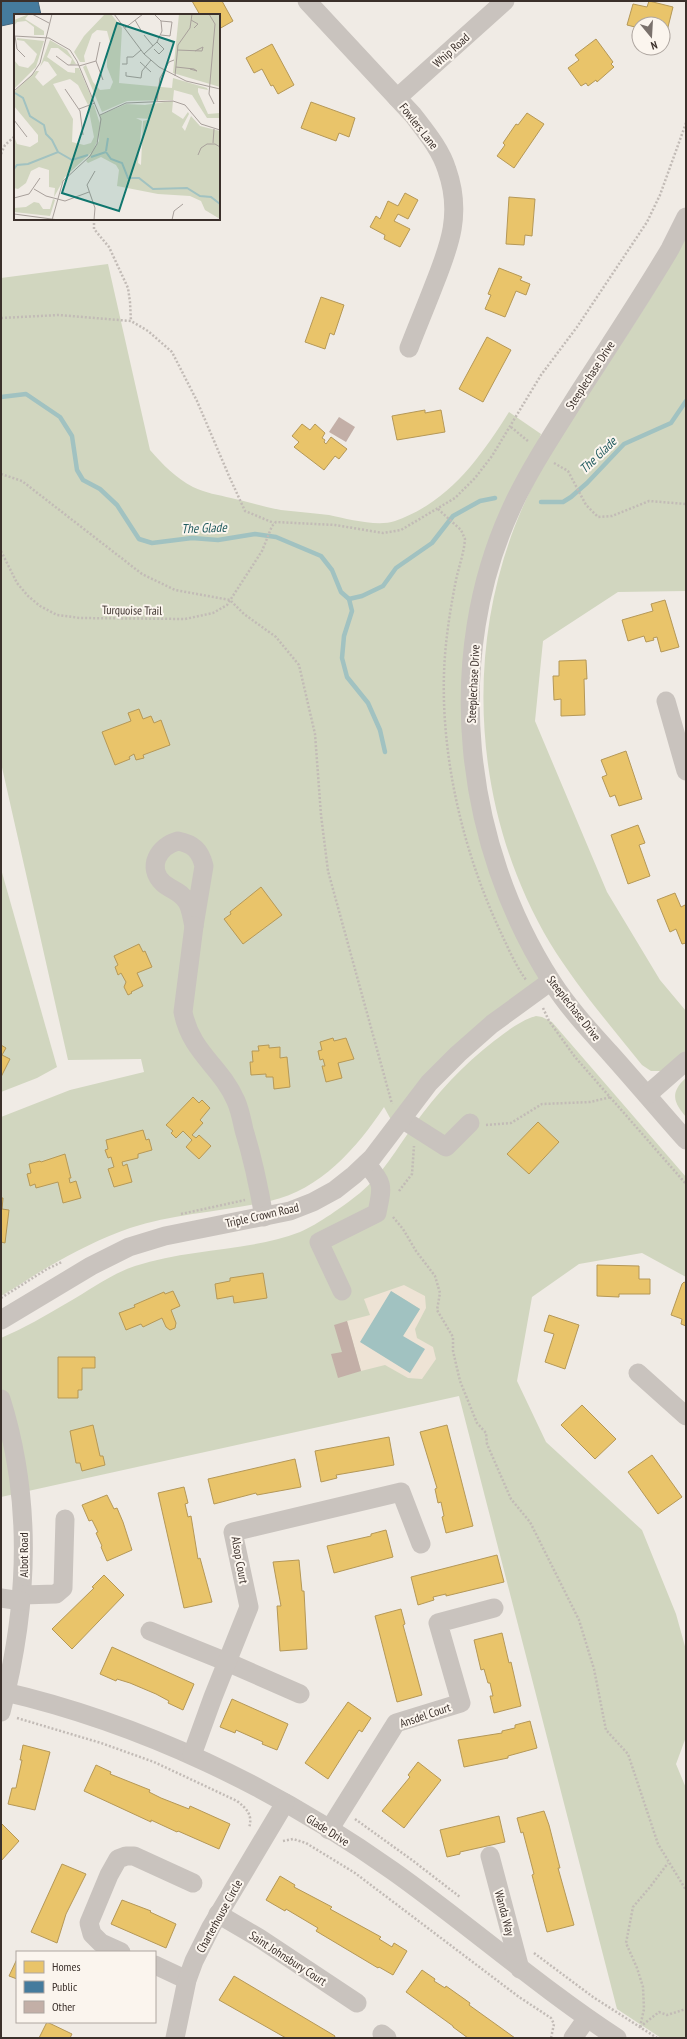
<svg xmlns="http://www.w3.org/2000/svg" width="687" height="2039" font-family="'PT Sans Narrow',sans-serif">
<rect width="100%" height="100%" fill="#f0ebe5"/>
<g fill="#d1d6bf">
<path d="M686 237V591L618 592 543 641 535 721 607 892 660 980 686 1011V1051L661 1071H651L642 1065C610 1025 577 987 550 943 469 807 461 632 531 489 546 457 566 428 586 398 620 345 656 293 686 237Z"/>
<path d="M108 264 150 450C163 465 176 478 193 487 205 493 219 495 231 498 248 502 265 507 281 510 297 512 314 513 329 515 348 519 377 527 395 521 449 502 480 458 509 412L541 434 525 479 473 651 486 828 551 981 492 1024 395 1127 384 1107C357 1148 320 1190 270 1201 224 1212 175 1213 130 1228 101 1238 74 1252 48 1267 32 1276 17 1287 1 1296V1117L70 1090 144 1072 141 1059 68 1060 1 763V278Z"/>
<path d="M1 869 57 1067 37 1078 1 1092Z"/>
<path d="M536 1016 542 1017 552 1022 686 1177V1277L642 1253 579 1264 532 1297 517 1381 546 1442 642 1530 676 1614 686 1650V1737L676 1764 686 1788V2038H661L617 2009 459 1396 1 1497V1338C24 1328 45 1316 67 1303 90 1290 109 1275 135 1266 189 1248 247 1252 300 1232 317 1225 345 1205 360 1193 382 1175 397 1148 414 1125 437 1093 463 1065 494 1041 506 1032 521 1020 536 1016Z"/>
<path d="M686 1078V1117C673 1102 670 1092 686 1078Z"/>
</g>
<path fill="#eee3d5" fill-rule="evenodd" d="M404 1285 425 1296 426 1308 415 1329 417 1338 433 1347 436 1359 422 1379 408 1378 385 1365 361 1371 347 1321 370 1315 364 1299ZM391 1291 420 1309 403 1336Z"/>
<path fill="#a1c2c1" d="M391 1291 420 1309 403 1336 425 1349 410 1373 360 1342Z"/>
<g fill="#e9c46a" stroke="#b59857">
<path d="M192 1H222L233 21 219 29V15H200Z"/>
<path d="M649 1 673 7 666 35 663 34V24H639V28L627 25 633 4 647 7Z"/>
<path d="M596 39 613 62 611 64 614 67 597 82 596 80 588 86 586 83 581 86 568 68 579 60 575 55Z"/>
<path d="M272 44 294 85 278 94 273 85 271 86 262 69 254 73 246 58Z"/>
<path d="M311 102 355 118 349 137 339 133 336 141 301 128Z"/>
<path d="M527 113 544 124 514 168 497 156 505 145 503 143 516 124 518 125Z"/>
<path d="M405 193 418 200 408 219 398 214 394 221 410 229 400 247 384 239 385 235 370 227 376 216 380 219 388 201 398 206Z"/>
<path d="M509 197 535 199 532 236 525 235 524 245 506 244Z"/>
<path d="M499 268 522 277 520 280 530 284 526 295 516 291 505 317 485 309 491 295 488 294Z"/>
<path d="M321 297 344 305 334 335 330 333 325 349 305 342Z"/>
<path d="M487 337 511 350 483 402 459 389Z"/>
<path d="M425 410V413L441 410 445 432 397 440 392 416Z"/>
<path d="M302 424 310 430 315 424 325 433 322 438 325 440 324 442 326 444 331 437 347 449 339 459 335 456 324 470 294 447 299 442 292 436Z"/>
<path d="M665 600 679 647 661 652 657 637 653 638 654 640 646 642 644 636 628 641 622 620 653 611 651 604Z"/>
<path d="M586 660 587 679H584L585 715 561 716V699L554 700 553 676H559V661Z"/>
<path d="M139 709 143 719 151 716 154 723 161 720 170 745 143 755 144 758 136 760 134 754 129 757 130 759 115 765 102 732 131 721 128 713Z"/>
<path d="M626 751 642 799 619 806 615 795 610 797 602 777 607 775 601 760Z"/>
<path d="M638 825 645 843 639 845 650 876 628 884 611 835Z"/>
<path d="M261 887 282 915 243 944 224 919 231 914 230 912Z"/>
<path d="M675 893 681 907 685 905 686 908V943L682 944 676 929 670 932 657 900Z"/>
<path d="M139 944 143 952 145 951 152 967 137 973 143 986 131 992 132 993 128 995 124 987 126 982 121 973 118 975 115 967 118 965 114 956Z"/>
<path d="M333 1038 334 1041 346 1038 354 1059 338 1063 342 1078 326 1082 322 1066H325L323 1059 320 1060 318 1051 322 1050 320 1042Z"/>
<path d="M1 1045 6 1048 2 1055 10 1059 1 1077Z"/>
<path d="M269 1045V1048L280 1047V1058L287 1057 290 1087 274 1089 273 1077H266V1074L251 1075 250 1062H253L252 1051H259L258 1046Z"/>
<path d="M193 1097 199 1103 202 1100 210 1108 200 1120 203 1123 192 1135 196 1138 199 1135 211 1146 199 1159 186 1147 192 1140 183 1131 176 1138 171 1133 173 1131 166 1125Z"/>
<path d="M538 1122 559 1142 529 1174 507 1154Z"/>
<path d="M143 1130 146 1140 149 1139 152 1150 138 1154V1158L122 1162 123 1166 127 1164 132 1182 114 1187 108 1169 114 1167 111 1157 108 1158 105 1150 108 1149 106 1140Z"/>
<path d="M65 1154 71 1178H69L70 1183 76 1181 81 1198 63 1203 58 1182 36 1188 35 1184 30 1186 27 1174 31 1173 29 1164 40 1161 41 1162Z"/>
<path d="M1 1198H3L2 1209 9 1210 5 1243 1 1242Z"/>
<path d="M597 1265 639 1266V1279H650V1294H619V1297L597 1296Z"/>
<path d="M263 1273 267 1298 234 1303 233 1296 217 1299 215 1284 230 1281V1278Z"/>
<path d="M684 1282 686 1283V1326L681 1324 682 1319 671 1315 682 1284Z"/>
<path d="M173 1291 180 1306 171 1310 176 1323 175 1328 170 1330 166 1327 162 1318 143 1327 141 1324 126 1330 119 1313 135 1307 134 1305 164 1292 165 1294Z"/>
<path d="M549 1315 579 1325 565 1369 545 1362 554 1334 544 1331Z"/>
<path d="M58 1357H95V1368H82V1390H78V1398H58Z"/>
<path d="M582 1405 616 1439 595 1459 561 1425Z"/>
<path d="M93 1425 100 1456H103L105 1465 82 1471 80 1463H76L70 1431Z"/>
<path d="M447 1425 473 1526 446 1533 442 1517 444 1516 441 1502 438 1503 435 1489 437 1488 420 1432Z"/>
<path d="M389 1437 394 1465 336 1475 337 1478 321 1482 315 1451Z"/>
<path d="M652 1455 682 1497 658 1514 628 1472Z"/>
<path d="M295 1459 301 1487 257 1495 256 1493 214 1504 208 1479Z"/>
<path d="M184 1487 188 1503 185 1504 188 1517 191 1516 198 1559 200 1558 212 1602 184 1608 158 1493Z"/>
<path d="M107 1495 114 1509 117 1508 123 1522 132 1550 107 1561 101 1547 102 1546 96 1533 98 1532 92 1520 89 1521 82 1505Z"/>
<path d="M386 1530 393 1557 334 1573 327 1546 371 1536V1534Z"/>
<path d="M497 1555 504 1582 446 1596V1594L433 1597 434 1600 418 1605 411 1577Z"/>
<path d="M299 1560 302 1591H304L307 1649 280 1651 277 1606H281L273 1562Z"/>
<path d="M104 1575 124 1595 72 1649 52 1629 94 1588 92 1587Z"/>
<path d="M401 1609 405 1624 403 1625 422 1695 397 1702 375 1616Z"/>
<path d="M502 1633 509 1663 511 1662 521 1706 494 1713 490 1696H493L490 1683H488L484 1669 481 1670 474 1640Z"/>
<path d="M112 1647 194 1684 183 1710 168 1703 169 1701 156 1694 130 1683 117 1679 116 1681 100 1674Z"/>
<path d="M232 1699 288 1724 277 1750 262 1744 263 1742 236 1730 235 1733 220 1727Z"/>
<path d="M348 1702 371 1718 362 1732 359 1730 328 1779 305 1763Z"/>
<path d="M530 1721 537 1748 508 1756V1758L464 1767 458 1740 502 1733V1731L515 1728V1725Z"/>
<path d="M23 1745 50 1752 35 1810 8 1804 12 1788H16L22 1760H20Z"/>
<path d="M418 1762 441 1780 404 1828 382 1811 410 1777 408 1775Z"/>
<path d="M96 1765 111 1772 110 1774 150 1790 149 1792 161 1798 189 1809 190 1806 230 1824 219 1849 178 1831 177 1832 151 1820V1822L84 1791Z"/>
<path d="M544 1811 549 1825 560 1868H558L574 1925 547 1932 532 1875 534 1874 523 1832 521 1833 517 1818Z"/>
<path d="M499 1816 505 1842 460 1852V1854L447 1857 440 1830Z"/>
<path d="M1 1823 19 1841 1 1861Z"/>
<path d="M62 1864 86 1874 66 1914 57 1943 31 1932Z"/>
<path d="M280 1876 295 1885 294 1887 332 1907 330 1909 381 1937 379 1939 392 1947 394 1943 407 1951 393 1975 379 1967 378 1968 316 1931 318 1928 286 1909 285 1911 266 1900Z"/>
<path d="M122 1900 151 1911 150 1912 176 1924 166 1948 111 1924Z"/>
<path d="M17 1959V1979L9 1976Z"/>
<path d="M422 1970 435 1979 434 1981 445 1988 446 1986 470 2003 469 2005 515 2038H468L453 2027V2026L406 1992Z"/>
<path d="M234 1976 335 2036 334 2038H286L219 2000Z"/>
<path d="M47 2022 72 2034 70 2038H39Z"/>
</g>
<path fill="#457b9d" stroke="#42647b" d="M1 1H38L41 15H15V23L1 26Z"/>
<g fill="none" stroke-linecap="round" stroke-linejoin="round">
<g stroke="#a1c2c1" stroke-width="4.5">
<path d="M1 397 26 394 60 417 72 436 77 470 83 480 100 489 117 505 139 539 152 543 192 538 218 540 255 534 276 537 321 556 332 570 341 592 349 599"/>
<path d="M541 502H563L571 497 587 483 624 444 671 423 686 401"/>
<path d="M349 599 362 596 383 586 396 568 432 543 453 516 480 501 495 498"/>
<path d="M349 599 352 611 344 636 342 658 347 677 368 703 380 730 385 752"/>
</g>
</g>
<g fill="#c3afa7">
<path d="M339 417 355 427 346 442 329 432Z"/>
<path d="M347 1321 361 1371 338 1378 331 1354 342 1352 334 1325Z"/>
</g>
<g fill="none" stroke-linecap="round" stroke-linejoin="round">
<g stroke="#c2bbb6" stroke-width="2.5" stroke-dasharray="2 2" stroke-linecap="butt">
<path d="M1 154 5 145 15 136"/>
<path d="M94 219V229L109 247 128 288 130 302 131 321"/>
<path d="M1 318 59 315 131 321 148 331 172 352 197 401 229 476 245 511 274 523"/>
<path d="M511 427 529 442"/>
<path d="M554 463 568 471 586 505 598 517 612 516 649 501 686 504"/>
<path d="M1 474 22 481 142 574 175 590 230 600 244 614 276 637 299 665 315 734 321 815 328 871 392 1104"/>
<path d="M438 509 461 530 465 539C464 553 459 566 456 580 451 605 447 630 445 655 438 748 462 851 502 935 509 950 516 966 526 980"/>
<path d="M1 551 17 583 28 596 40 606 57 615 80 618 185 619 213 613 227 605 262 551 272 526 276 522 335 525 383 533 401 530 455 498 475 478 492 456 541 375 577 327 647 222 660 195 686 123"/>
<path d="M543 1008 549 1021 575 1057 686 1184"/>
<path d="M486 1125 511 1123 542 1104 590 1102 611 1097"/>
<path d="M399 1191 412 1174 414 1146"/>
<path d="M181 1214 245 1200"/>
<path d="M393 1217 403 1229 416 1251 435 1276 440 1293 437 1310 453 1337V1351L460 1381 477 1423 486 1433 487 1444 511 1499 530 1522 579 1620 594 1669 606 1730 628 1754 658 1844 686 1890"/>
<path d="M1 1298 47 1269 62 1262"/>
<path d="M17 1718 101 1743 154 1762 237 1801C247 1809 253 1815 249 1828"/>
<path d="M355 1819 412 1860 460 1897"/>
<path d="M283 1841 293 1839 306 1843 355 1873 519 1997 551 2018 554 2024 551 2038"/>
<path d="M534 1953 593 1997 657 2038"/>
<path d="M640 2027 644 2009 643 1987 637 1968 626 1943 633 1907 650 1887 668 1863"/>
<path d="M640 2027 659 2012 667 2015 686 2009"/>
</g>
<g stroke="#c9c3be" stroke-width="19">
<path d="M307 1 413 115C426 132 441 150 447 170 462 213 450 245 434 285 426 306 417 327 409 348"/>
<path d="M397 98 505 1"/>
<path d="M686 217 670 249C641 298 609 346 578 394 555 431 530 468 512 507 442 657 463 844 552 982 568 1007 589 1030 609 1052 635 1081 660 1111 686 1140"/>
<path d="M666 701 686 771"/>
<path d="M178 841C193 844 200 850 204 866L194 926C192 919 191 908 187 902 182 892 171 890 163 883 146 867 159 846 178 841Z"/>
<path d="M194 926 183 1012C191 1053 221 1066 236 1101 240 1110 242 1121 244 1130 253 1159 259 1188 264 1217"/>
<path d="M647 1095 686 1061"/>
<path d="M402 1119 446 1147 470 1123"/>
<path d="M342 1291 319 1242 377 1213C382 1187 385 1184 366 1164"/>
<path d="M1 1320 91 1266 129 1247 165 1236 290 1211 313 1202 335 1190 354 1175 372 1158 429 1083 458 1054 492 1024 551 981"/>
<path d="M638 1373 686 1416"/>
<path d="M1 1399C33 1501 28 1609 1 1712"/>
<path d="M22 1595 56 1594 63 1588 65 1519"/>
<path d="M1 1598 21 1601"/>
<path d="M150 1631 227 1662 300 1694"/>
<path d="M1 1691C141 1723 276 1788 393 1871 469 1925 539 1987 617 2038"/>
<path d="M192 1755 213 1697 249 1607 233 1532 401 1492 421 1544"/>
<path d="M329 1830 396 1723 461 1703 438 1623 494 1608"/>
<path d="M490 1856 520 1969"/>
<path d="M218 1914 259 1938 357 2003"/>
<path d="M121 1952 101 1943 92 1934 89 1923 109 1875 118 1859 126 1856H134L193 1883"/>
<path d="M155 1965 187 1980"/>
<path d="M382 2034 387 2038"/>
<path d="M175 2038 187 1980 194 1961 211 1927 285 1803"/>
<path d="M573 2038 587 2018"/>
</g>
</g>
<g text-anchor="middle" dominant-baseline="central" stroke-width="4" stroke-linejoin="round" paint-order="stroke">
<g font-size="12" fill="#3b302b" stroke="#fbf5ee">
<text transform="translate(451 50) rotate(-42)">Whip Road</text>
<text transform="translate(419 126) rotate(52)">Fowlers Lane</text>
<text transform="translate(590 375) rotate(-57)">Steeplechase Drive</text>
<text transform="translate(132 610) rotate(1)">Turquoise Trail</text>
<text transform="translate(473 684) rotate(-87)">Steeplechase Drive</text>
<text transform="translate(574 1008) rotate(52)">Steeplechase Drive</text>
<text transform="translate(262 1215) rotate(-13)">Triple Crown Road</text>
<text transform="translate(23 1555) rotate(-90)">Albot Road</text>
<text transform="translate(240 1560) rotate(80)">Alsop Court</text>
<text transform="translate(425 1715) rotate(-19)">Ansdel Court</text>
<text transform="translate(328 1830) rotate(32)">Glade Drive</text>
<text transform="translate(505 1913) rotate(75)">Wanda Way</text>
<text transform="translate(219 1916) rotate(-61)">Charterhouse Circle</text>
<text transform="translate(288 1958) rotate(33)">Saint Johnsbury Court</text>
</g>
<g font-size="13" font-style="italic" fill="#1f5a5e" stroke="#fbf5ee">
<text transform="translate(598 455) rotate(-44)">The Glade</text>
<text transform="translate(204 528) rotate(-2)">The Glade</text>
</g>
</g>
<g transform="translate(14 14)">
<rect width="206" height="206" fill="#f0ebe5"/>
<path d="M15 0 11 5 30 17V21H20V13L12 7 3 8 0 12V6ZM91 0H97L108 14 105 69 158 74 159 64 193 74 194 76 184 74V78L194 100 206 99V104H193L178 81 160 76 159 86 113 87 88 98 69 53 72 51 79 68 86 76 96 75 99 68 93 53V37L97 32 93 17 83 16 78 20 70 42 71 48H66L60 38 70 22ZM165 0H206V73L159 59ZM3 24 30 27 22 53 0 75V46L5 52 14 54 20 48 23 40 10 27 3 26ZM36 26 53 36 62 50 56 51 58 45 44 34H37L33 43 54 58 61 59V54H65L79 87 74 91 64 71 56 65 39 70 59 105 58 128 70 131 77 129 80 123 74 92 80 91 86 110 84 125 79 137 51 163 40 183 41 174 35 173V156L25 153 17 157 12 169 4 175 0 174V122L3 130 16 133 24 128V121L0 92V78L22 57H25L21 63 29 72 43 61 34 48 30 47 26 53ZM157 87H159L158 98 169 105 174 98 175 100 168 113 171 117 177 102 186 112 206 117V205L191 196 187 187 176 182 144 180 103 172 105 156 102 151 87 143 74 149 72 147 85 127 86 101 112 90 131 91ZM122 104 136 105 129 107 127 151 124 149 128 107ZM39 185 41 186 36 202 0 198V194L12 193 20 188 25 189 29 195H36Z" fill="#d1d6bf" fill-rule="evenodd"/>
<path fill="none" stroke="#a1c2c1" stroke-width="2" d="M1 79 9 84 16 102 30 111 32 120 38 126 44 138M92 137 94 124M92 138 97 145 108 149 114 164H125L139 175 173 174 186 182 197 183 206 190M77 143 92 138M0 155 3 151 14 150 44 138 58 146 74 141"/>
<path fill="none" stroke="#a8a09b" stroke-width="1" d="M18 0 35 9M100 0 130 40 145 53 172 67 206 75M195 0 201 10 195 80 200 90M121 6 128 18M177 6 184 10 180 14M111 14 129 0M130 21 139 32M147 21 156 22 158 8 147 7M0 22 35 24 56 36 63 47 87 105 83 130 76 142 49 167 38 206M1 22 3 35 11 43M86 28 82 47 89 66M140 35 145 40 150 35 143 28M163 36 188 37 189 33 181 37M130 40 143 28 148 17 147 7 140 0M42 42 54 51H65M126 48 137 58M108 50H113V43H119L127 36M65 52 82 47M162 53 180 55 183 57 176 55M112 58V62L127 64 128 57 137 46M161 62 164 31 176 14 178 0M51 75 66 97 69 121M0 77 18 61 26 49 38 0M143 87 146 64 155 48 160 46M65 95 81 89M86 101 112 89 159 87 171 91 187 110 206 116M0 106 13 123M199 129 200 115M184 141 187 134 193 130H201L206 133M20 175 32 182 51 187 75 178M0 184 15 180 26 164M0 200 45 206M80 206 81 194 73 171 81 157M158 206 160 197 169 190"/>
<path fill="#0f766e" fill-opacity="0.15" stroke="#0f766e" stroke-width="2" d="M103 9 160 28 105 197 48 179Z"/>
<rect width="206" height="206" fill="none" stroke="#3b302b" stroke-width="2"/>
</g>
<rect width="687" height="2039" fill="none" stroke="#3b302b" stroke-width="4"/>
<rect x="16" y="1951" width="140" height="72" fill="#fbf5ee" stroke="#aea6a0"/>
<rect x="24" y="1961" width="20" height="12" fill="#e9c46a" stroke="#aea6a0"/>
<text x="52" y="1971" font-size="12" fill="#3b302b">Homes</text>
<rect x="24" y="1981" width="20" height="12" fill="#457b9d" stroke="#aea6a0"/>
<text x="52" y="1991" font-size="12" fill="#3b302b">Public</text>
<rect x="24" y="2001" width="20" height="12" fill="#c3afa7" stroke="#aea6a0"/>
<text x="52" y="2011" font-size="12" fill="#3b302b">Other</text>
<g transform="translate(651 36) rotate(162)"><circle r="19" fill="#fbf5ee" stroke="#aea6a0"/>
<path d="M0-3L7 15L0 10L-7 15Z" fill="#7a716c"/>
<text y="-6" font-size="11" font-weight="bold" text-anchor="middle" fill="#3b302b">N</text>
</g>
</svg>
